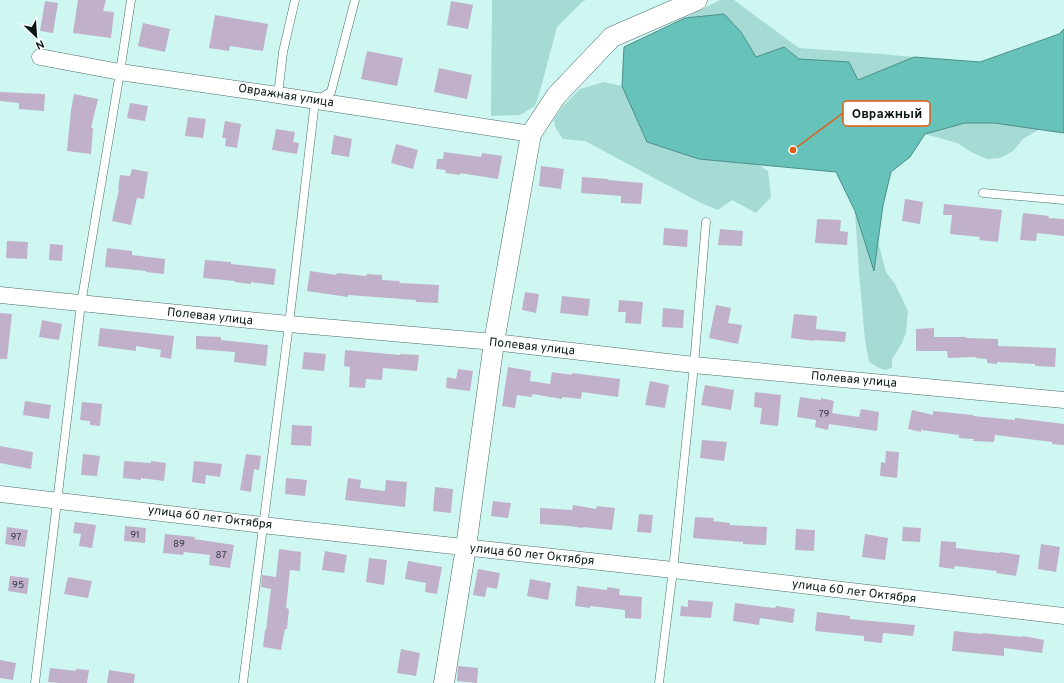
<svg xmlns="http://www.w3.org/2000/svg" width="1064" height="683" font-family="Overpass,sans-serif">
<rect width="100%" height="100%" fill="#cff7f2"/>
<g fill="#a6dad4">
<path d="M492 0H586L582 2 557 27 540 91 535 106 520 115 491 116Z"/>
<path d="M720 0H734L799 48 881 54 914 57 858 80 849 62 799 59 784 47 756 57 741 32 724 14 685 18Z"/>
<path d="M604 82 622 86 647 142 699 159 759 165 768 171 771 197 756 213 732 200 718 210 699 202 585 141 563 139 555 127 554 119 563 106 580 89Z"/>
<path d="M965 123H994L1040 129 1023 139 1013 151 1000 158 987 159 971 152 957 143 925 134Z"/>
<path d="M855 211 874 270 878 242 886 272 895 284 908 311 906 333 901 345 892 359V367L886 370 879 368 869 362 865 340 859 272Z"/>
</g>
<path fill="#67c2b9" stroke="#4b8f88" d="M724 14 741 32 756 57 784 47 799 59 849 62 858 80 914 57 980 62 1059 34 1064 29V133L994 123H965L925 134 910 157 891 172 883 205 874 271 855 211 836 172 699 159 647 142 622 86 624 47 685 18Z"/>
<g fill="#c1b0ca">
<path d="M78 0H106L103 11 114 12 111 38 73 33Z"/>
<path d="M45 1 58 3 53 33 40 31Z"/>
<path d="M451 1 473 5 468 29 447 25Z"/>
<path d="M215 15 268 24 263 51 230 46 229 51 209 48Z"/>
<path d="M143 23 170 29 165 52 138 46Z"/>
<path d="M367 51 403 58 397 86 361 79Z"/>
<path d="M439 68 472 75 467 99 434 92Z"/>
<path d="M0 92 45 94 44 111 19 109V103L0 101Z"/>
<path d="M74 94 98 99 91 128H93L91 154 67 151 71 110Z"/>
<path d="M130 103 148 106 145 121 127 118Z"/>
<path d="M188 117 206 119 203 138 185 136Z"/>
<path d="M225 121 241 124 237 148 225 146 226 138H222Z"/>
<path d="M276 129 295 132 293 142 299 143 297 154 272 150Z"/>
<path d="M334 135 352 139 349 157 331 154Z"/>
<path d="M396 144 418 150 413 169 391 163Z"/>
<path d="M444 152 481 157 482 153 502 156 498 179 460 173V175L445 173 446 170 436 169 437 159H443Z"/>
<path d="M541 166 564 169 561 189 539 186Z"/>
<path d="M132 169 148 172 144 199 137 198 131 225 112 221 119 189H118L120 175 130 176Z"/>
<path d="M582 177 608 179V180L643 183 641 204 621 203V196L581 193Z"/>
<path d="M905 199 923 202 920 224 902 221Z"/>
<path d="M944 204 1002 210 998 242 979 240 980 237 950 234 952 215H943Z"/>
<path d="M1023 213 1049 216 1048 218 1064 219V236L1037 233 1036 241 1020 240Z"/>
<path d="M817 219 841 220 840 231 848 232 847 245 815 243Z"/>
<path d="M664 228 688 230 687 247 663 245Z"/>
<path d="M720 229 743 231 742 246 718 245Z"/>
<path d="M7 241 28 242 27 259 6 258Z"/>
<path d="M50 244 63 245 62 261 49 260Z"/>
<path d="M107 248 132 251V255L165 259 164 274 146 272V271L105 267Z"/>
<path d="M205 260 231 262V264L276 269 274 285 251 282V284L235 282V281L203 278Z"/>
<path d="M310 271 336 275 337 273 366 276 367 274 382 275V280L400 281 399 283 439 285 438 303 416 302V300L348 295V297L307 291Z"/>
<path d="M525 292 539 294 536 313 522 310Z"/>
<path d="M562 296 590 299 588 316 560 313Z"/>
<path d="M619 300 643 302 641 324 625 323 626 312H618Z"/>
<path d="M716 305 731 308 728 323 742 325 738 344 709 338Z"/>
<path d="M663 308 684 310 683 328 662 327Z"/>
<path d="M0 313 12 314 7 359H0Z"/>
<path d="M794 314 817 316 816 329 846 332 845 342 814 340V341L791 338Z"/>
<path d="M42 320 62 324 59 340 39 337Z"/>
<path d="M100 328 174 336 171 359 160 357 161 350 136 346V351L98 346Z"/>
<path d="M934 328V337H966V338L998 339V346L1056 348 1055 367 1035 366V364L997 362V364L987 363V359L976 358V357L948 358 947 351H916V329Z"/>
<path d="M196 336 221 337V340L268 345 266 366 234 362 235 352 196 349Z"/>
<path d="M345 350 400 355V354L419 355 417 371 383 368 382 380 366 379 365 388 349 387 350 367 344 366Z"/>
<path d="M304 352 326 354 324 371 302 369Z"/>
<path d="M508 367 531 371 530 381 550 384 552 372 572 375V373L620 379 618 397 582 392 581 399 562 397V399L532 394V397L517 395 515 408 502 406Z"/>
<path d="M458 369 473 371 470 391 446 388 447 377 456 379Z"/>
<path d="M650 381 669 385 665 408 645 405Z"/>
<path d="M705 385 734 390 731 410 701 405Z"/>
<path d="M755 392 781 395 778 426 760 424 762 408 754 407Z"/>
<path d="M800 397 821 400V398L834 401 832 413 859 417 861 409 879 412 877 431 829 424 828 430 815 427 816 420 797 417Z"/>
<path d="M25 401 51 405 49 419 23 415Z"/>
<path d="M82 402 102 404 100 426 90 425V421L80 420Z"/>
<path d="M912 410 933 415V411L973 415V416L1015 420V418L1064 424V445L1052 444V442L995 435 994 442 973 441 974 439 959 438V435L921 430V432L908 429Z"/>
<path d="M292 425 312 426 311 446 291 445Z"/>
<path d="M702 440 727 442 724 461 700 458Z"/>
<path d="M0 446 33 452 31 469 0 463Z"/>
<path d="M886 451 899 452 897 478 880 476 881 462 885 463Z"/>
<path d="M83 454 100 456 97 476 81 475Z"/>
<path d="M246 454 261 456 259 470 254 469 251 492 240 490Z"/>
<path d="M124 461 151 463V461L166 463 164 481 141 478V480L123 478Z"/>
<path d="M194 461 222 464 220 477 206 475 205 484 192 482Z"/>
<path d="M286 478 307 480 305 496 285 494Z"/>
<path d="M348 478 361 480 360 488 385 491 386 480 407 482 405 507 345 500Z"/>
<path d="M435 487 453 489 451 513 433 511Z"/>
<path d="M493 501 511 503 508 518 491 516Z"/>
<path d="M573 505 596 509 597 506 615 508 612 530 583 527V528L569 526 540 524V508L572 510Z"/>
<path d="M639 514 653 515 651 533 637 532Z"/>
<path d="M695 517 714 518 713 521 730 523V525L767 527 766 545 743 544V542L693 538Z"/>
<path d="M75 522 96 525 92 548 79 546 81 534 73 533Z"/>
<path d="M125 526 146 528 145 543 124 541Z"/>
<path d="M7 527 28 530 25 547 5 544Z"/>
<path d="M903 527 921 528 920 542 902 541Z"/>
<path d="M796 529 815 530 814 551 795 550Z"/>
<path d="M165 534 195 537 194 539 234 545 230 568 209 565 210 555 184 552 183 555 163 553Z"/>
<path d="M865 534 888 538 885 560 862 557Z"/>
<path d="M941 541 956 542V548L999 553 1000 552 1020 555 1016 576 996 573 997 571 955 566 954 569 939 567Z"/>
<path d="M1041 544 1060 547 1056 572 1038 569Z"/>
<path d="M279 549 301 552 300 571 290 570 286 608 289 609 287 629H285L281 650 263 647 265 630H266L271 589 261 587 262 575 276 577Z"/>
<path d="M325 551 347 555 344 573 322 570Z"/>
<path d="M369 558 387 560 384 585 366 582Z"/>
<path d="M408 561 442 567 437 594 425 592 426 583 405 579Z"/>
<path d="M478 569 500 573 497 589 487 587 485 597 473 595Z"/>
<path d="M10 576 29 578 27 594 8 591Z"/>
<path d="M68 577 92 581 88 598 64 594Z"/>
<path d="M530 579 551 583 548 600 527 596Z"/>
<path d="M577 586 607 590V587L620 589 619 595 642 597 641 619 625 618V610L590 606V608L575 606Z"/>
<path d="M688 600 713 602 711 618 680 616 681 606 688 607Z"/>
<path d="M735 603 775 608 776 606 795 609 793 623 760 618 759 625 733 621Z"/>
<path d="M817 612 850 616V619L915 625 913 636 883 633 882 643 864 641V636L815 631Z"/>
<path d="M954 631 982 634V633L1023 637V636L1044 640 1042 653 1004 648V656L952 651Z"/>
<path d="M401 649 420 653 416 676 397 673Z"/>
<path d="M0 660 16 663 13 680 0 678Z"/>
<path d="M458 666 478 668 477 683 457 681Z"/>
<path d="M50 668 76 671V669L89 670 87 683H60L48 682Z"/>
<path d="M109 670 135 674 134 683H107Z"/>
</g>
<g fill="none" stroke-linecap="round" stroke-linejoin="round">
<g stroke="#496d69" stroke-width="9">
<g id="service">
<path d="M278 95 283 52 295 0"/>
<path d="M983 193 1064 200"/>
<path d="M35 683 81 304 120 72 131 0"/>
<path d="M243 683 289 324 315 101 331 92 355 0"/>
<path d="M659 683 673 570 694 365 706 222"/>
</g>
</g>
<g stroke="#496d69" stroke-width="17">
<g id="minor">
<path d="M40 57 120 72 278 95 531 134"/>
<path d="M0 295 289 324 494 342 694 365 1064 400"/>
<path d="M0 494 262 525 673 570 1064 616"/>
</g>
</g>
<g stroke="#496d69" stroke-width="21">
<path id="tertiary" d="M444 683 466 547 494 342 531 134 556 96 612 37 697 0"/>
</g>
<use href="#service" stroke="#fff" stroke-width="8"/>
<use href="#minor" stroke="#fff" stroke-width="16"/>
<use href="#tertiary" stroke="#fff" stroke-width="20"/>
</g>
<g text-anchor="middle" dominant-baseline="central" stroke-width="3" stroke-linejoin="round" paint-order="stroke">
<g font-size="10" fill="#373e43">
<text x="824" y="414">79</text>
<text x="135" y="535">91</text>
<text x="16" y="537">97</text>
<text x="179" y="544">89</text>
<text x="221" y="555">87</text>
<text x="18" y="585">95</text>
</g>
<g font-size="12" fill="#091816" stroke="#fff">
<text transform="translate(286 96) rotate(9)">Овражная улица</text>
<text transform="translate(210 317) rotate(6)">Полевая улица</text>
<text transform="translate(532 347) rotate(6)">Полевая улица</text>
<text transform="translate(854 380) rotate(5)">Полевая улица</text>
<text transform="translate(210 518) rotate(7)">улица 60 лет Октября</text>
<text transform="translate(532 555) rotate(6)">улица 60 лет Октября</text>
<text transform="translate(854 592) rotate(7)">улица 60 лет Октября</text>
</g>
</g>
<path fill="none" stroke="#e8590c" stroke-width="1.5" d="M793 150L843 113"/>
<circle fill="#e8590c" stroke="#fff" stroke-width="1.5" cx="793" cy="150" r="4"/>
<rect fill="#fff" stroke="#e8590c" stroke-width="1.5" x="843" y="101" width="87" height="25" rx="4"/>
<g font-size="13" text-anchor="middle" font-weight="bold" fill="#091816">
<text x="887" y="118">Овражный</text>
</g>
<g transform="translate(36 36) rotate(155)" stroke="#ffffff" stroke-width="3" paint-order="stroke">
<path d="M0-3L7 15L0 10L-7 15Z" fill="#091816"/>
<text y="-6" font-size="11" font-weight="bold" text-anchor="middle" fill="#091816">N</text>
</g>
</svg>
